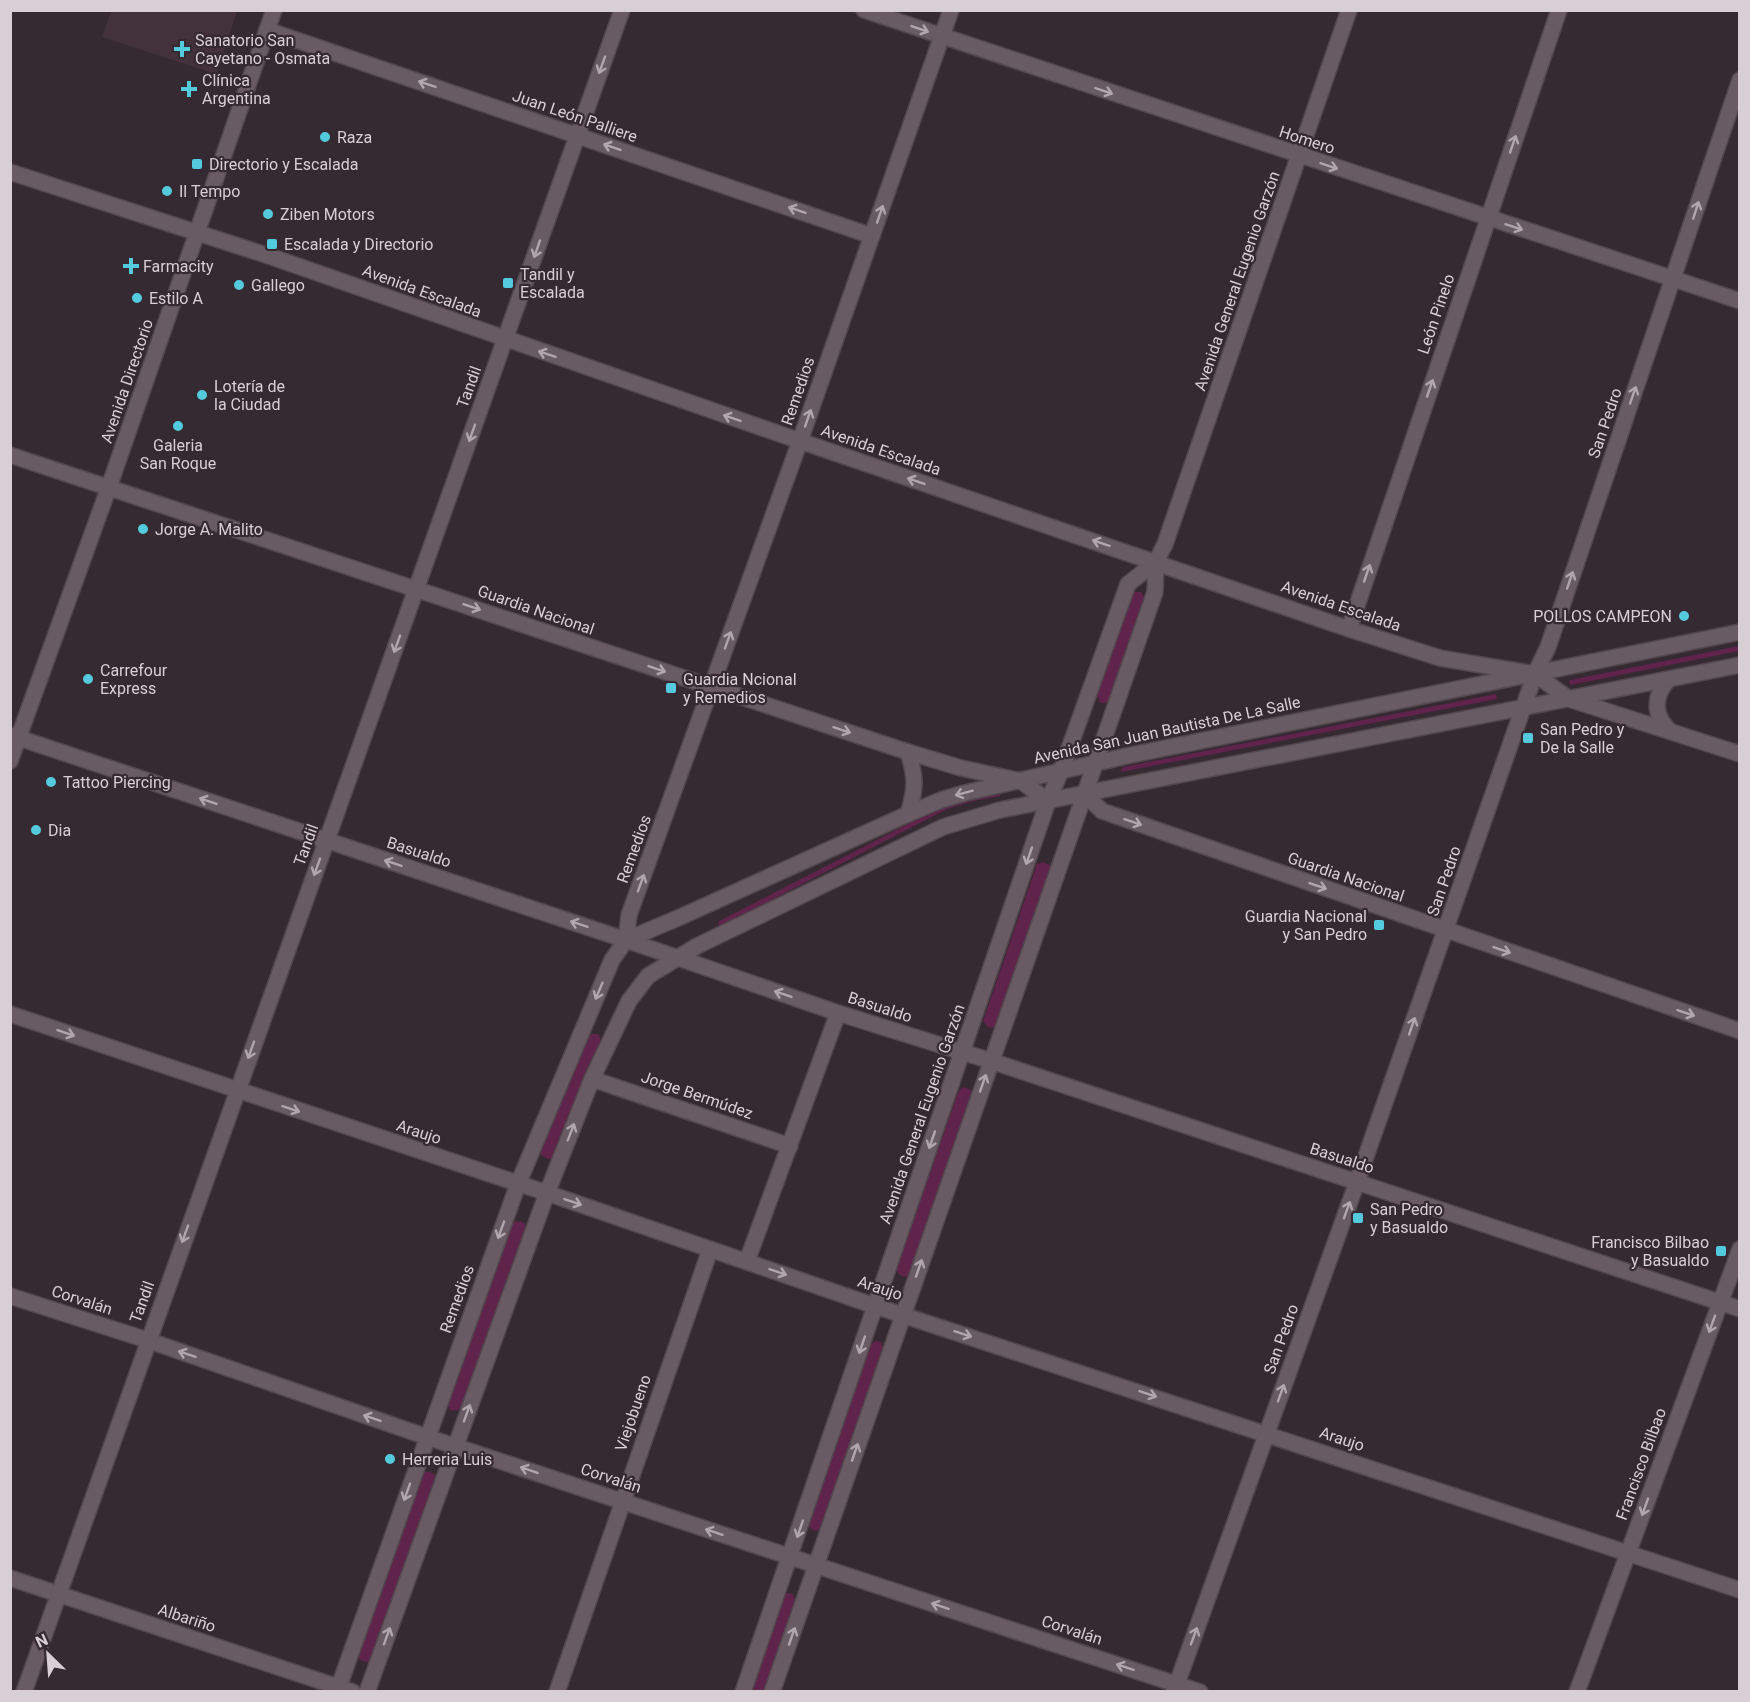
<svg xmlns="http://www.w3.org/2000/svg" width="1750" height="1702" font-family="Roboto,sans-serif">
<rect width="100%" height="100%" fill="#352a31"/>
<path fill="#43323c" d="M111 11V10L237 11 216 74 102 37Z"/>
<g fill="#5f234c">
<path d="M1135 592H1141L1145 598 1110 699 1106 703H1101L1096 695 1130 596Z"/>
<path d="M1739 646V651L1571 685 1569 682 1570 680Z"/>
<path d="M1496 694 1497 699 1121 772 1123 767Z"/>
<path d="M1000 792V796L974 801 947 809 721 926 718 924 719 921 943 806Z"/>
<path d="M1043 862 1050 865 1051 870 996 1025 993 1028 988 1027 983 1021 1037 864Z"/>
<path d="M591 1034H598L601 1040V1046L553 1158 548 1159 541 1155 540 1150 586 1039Z"/>
<path d="M964 1087 971 1090 972 1096 910 1274 907 1277 901 1276 896 1270 959 1090Z"/>
<path d="M521 1221 525 1224 526 1230 461 1408 456 1411 450 1410 447 1402 511 1226 514 1222Z"/>
<path d="M876 1341 881 1342 884 1350 822 1528 816 1531 811 1529 808 1524 871 1344Z"/>
<path d="M425 1472C430 1471 436 1474 436 1479L372 1658 368 1662 362 1661 359 1658 358 1650 421 1476Z"/>
<path d="M788 1593 793 1594 796 1602 765 1691 749 1692 782 1595Z"/>
</g>
<g fill="none" stroke-linecap="round" stroke-linejoin="round">
<g stroke="#51474d" stroke-width="18">
<g id="street">
<path d="M864 10 1740 301"/>
<path d="M267 30 872 236"/>
<path d="M10 455 908 752 961 768 1021 781 1048 801"/>
<path d="M1349 629 1559 10"/>
<path d="M10 735 626 940 838 1013 991 1061 1740 1309"/>
<path d="M1084 794 1102 811 1740 1031"/>
<path d="M626 940 629 915 800 441 951 10"/>
<path d="M10 1014 547 1193 875 1306 1740 1590"/>
<path d="M592 1079 790 1146"/>
<path d="M747 1261 838 1013"/>
<path d="M10 1296 147 1340 427 1437 1200 1692"/>
<path d="M10 1578 353 1692"/>
<path d="M24 1692 622 10"/>
<path d="M557 1692 710 1250"/>
<path d="M1174 1692 1357 1182 1535 674 1548 647 1740 80"/>
<path d="M1577 1692 1740 1249"/>
</g>
</g>
<g stroke="#51474d" stroke-width="18">
<g id="secondary">
<path d="M10 172 269 256 800 441 1349 629 1440 658 1535 674 1569 699 1740 754"/>
<path d="M1669 679C1653 696 1653 715 1670 731"/>
<path d="M10 761 109 487 274 10"/>
<path d="M908 814C916 789 916 777 908 752"/>
<path d="M337 1692 518 1184 612 960 626 940 678 918 908 814 941 800 965 793 1131 755 1740 632"/>
<path d="M367 1692 547 1193 592 1079 629 1001 648 976 697 946 943 827 1000 810 1740 665"/>
<path d="M743 1692 1048 801 1061 771 1128 584 1156 562"/>
<path d="M772 1692 1155 592 1156 562 1165 544 1349 10"/>
</g>
</g>
<use href="#street" stroke="#685b63" stroke-width="15"/>
<use href="#secondary" stroke="#685b63" stroke-width="15"/>
</g>
<defs><path id="oneway-shaft" d="M-6 0H5M1.5-3L5.5 0L1.5 3" fill="none" stroke-width="1.6" stroke-linecap="round" stroke-linejoin="round" transform="scale(1.5)"/></defs>
<g stroke="#b0a6ac">
<use href="#oneway-shaft" transform="translate(920 29) rotate(19)"/>
<use href="#oneway-shaft" transform="translate(602 65) rotate(110)"/>
<use href="#oneway-shaft" transform="translate(427 84) rotate(-161)"/>
<use href="#oneway-shaft" transform="translate(1104 91) rotate(18)"/>
<use href="#oneway-shaft" transform="translate(1513 144) rotate(-71)"/>
<use href="#oneway-shaft" transform="translate(612 147) rotate(-161)"/>
<use href="#oneway-shaft" transform="translate(1329 166) rotate(18)"/>
<use href="#oneway-shaft" transform="translate(797 210) rotate(-161)"/>
<use href="#oneway-shaft" transform="translate(1696 210) rotate(-72)"/>
<use href="#oneway-shaft" transform="translate(880 214) rotate(-71)"/>
<use href="#oneway-shaft" transform="translate(1514 227) rotate(18)"/>
<use href="#oneway-shaft" transform="translate(537 249) rotate(109)"/>
<use href="#oneway-shaft" transform="translate(547 354) rotate(-161)"/>
<use href="#oneway-shaft" transform="translate(1430 388) rotate(-71)"/>
<use href="#oneway-shaft" transform="translate(1633 395) rotate(-71)"/>
<use href="#oneway-shaft" transform="translate(732 418) rotate(-161)"/>
<use href="#oneway-shaft" transform="translate(808 418) rotate(-71)"/>
<use href="#oneway-shaft" transform="translate(472 433) rotate(110)"/>
<use href="#oneway-shaft" transform="translate(916 481) rotate(-161)"/>
<use href="#oneway-shaft" transform="translate(1101 543) rotate(-161)"/>
<use href="#oneway-shaft" transform="translate(1367 573) rotate(-71)"/>
<use href="#oneway-shaft" transform="translate(1570 580) rotate(-71)"/>
<use href="#oneway-shaft" transform="translate(472 607) rotate(19)"/>
<use href="#oneway-shaft" transform="translate(728 640) rotate(-70)"/>
<use href="#oneway-shaft" transform="translate(397 644) rotate(110)"/>
<use href="#oneway-shaft" transform="translate(657 669) rotate(19)"/>
<use href="#oneway-shaft" transform="translate(842 730) rotate(18)"/>
<use href="#oneway-shaft" transform="translate(964 793) rotate(165)"/>
<use href="#oneway-shaft" transform="translate(208 801) rotate(-161)"/>
<use href="#oneway-shaft" transform="translate(1133 822) rotate(19)"/>
<use href="#oneway-shaft" transform="translate(1029 856) rotate(109)"/>
<use href="#oneway-shaft" transform="translate(393 863) rotate(-162)"/>
<use href="#oneway-shaft" transform="translate(317 867) rotate(110)"/>
<use href="#oneway-shaft" transform="translate(641 883) rotate(-70)"/>
<use href="#oneway-shaft" transform="translate(1318 886) rotate(19)"/>
<use href="#oneway-shaft" transform="translate(579 924) rotate(-162)"/>
<use href="#oneway-shaft" transform="translate(1502 950) rotate(19)"/>
<use href="#oneway-shaft" transform="translate(599 991) rotate(113)"/>
<use href="#oneway-shaft" transform="translate(783 994) rotate(-161)"/>
<use href="#oneway-shaft" transform="translate(1686 1013) rotate(19)"/>
<use href="#oneway-shaft" transform="translate(1412 1026) rotate(-71)"/>
<use href="#oneway-shaft" transform="translate(66 1033) rotate(19)"/>
<use href="#oneway-shaft" transform="translate(251 1050) rotate(110)"/>
<use href="#oneway-shaft" transform="translate(983 1083) rotate(-71)"/>
<use href="#oneway-shaft" transform="translate(291 1109) rotate(18)"/>
<use href="#oneway-shaft" transform="translate(571 1132) rotate(-69)"/>
<use href="#oneway-shaft" transform="translate(932 1140) rotate(109)"/>
<use href="#oneway-shaft" transform="translate(573 1202) rotate(19)"/>
<use href="#oneway-shaft" transform="translate(1347 1210) rotate(-70)"/>
<use href="#oneway-shaft" transform="translate(501 1230) rotate(110)"/>
<use href="#oneway-shaft" transform="translate(185 1234) rotate(110)"/>
<use href="#oneway-shaft" transform="translate(919 1268) rotate(-71)"/>
<use href="#oneway-shaft" transform="translate(778 1272) rotate(19)"/>
<use href="#oneway-shaft" transform="translate(1712 1324) rotate(110)"/>
<use href="#oneway-shaft" transform="translate(963 1334) rotate(18)"/>
<use href="#oneway-shaft" transform="translate(862 1345) rotate(109)"/>
<use href="#oneway-shaft" transform="translate(187 1354) rotate(-161)"/>
<use href="#oneway-shaft" transform="translate(1281 1393) rotate(-70)"/>
<use href="#oneway-shaft" transform="translate(1148 1394) rotate(18)"/>
<use href="#oneway-shaft" transform="translate(467 1413) rotate(-70)"/>
<use href="#oneway-shaft" transform="translate(372 1418) rotate(-161)"/>
<use href="#oneway-shaft" transform="translate(855 1452) rotate(-71)"/>
<use href="#oneway-shaft" transform="translate(529 1470) rotate(-162)"/>
<use href="#oneway-shaft" transform="translate(407 1492) rotate(110)"/>
<use href="#oneway-shaft" transform="translate(1645 1507) rotate(110)"/>
<use href="#oneway-shaft" transform="translate(800 1529) rotate(109)"/>
<use href="#oneway-shaft" transform="translate(714 1532) rotate(-162)"/>
<use href="#oneway-shaft" transform="translate(940 1606) rotate(-162)"/>
<use href="#oneway-shaft" transform="translate(387 1636) rotate(-70)"/>
<use href="#oneway-shaft" transform="translate(792 1636) rotate(-71)"/>
<use href="#oneway-shaft" transform="translate(1194 1636) rotate(-70)"/>
<use href="#oneway-shaft" transform="translate(1125 1667) rotate(-162)"/>
</g>
<g fill="#54cade" stroke="#352a31" stroke-width="2">
<path d="M179 40h6v6h6v6h-6v6h-6v-6h-6v-6h6z"/>
<path d="M186 80h6v6h6v6h-6v6h-6v-6h-6v-6h6z"/>
<circle cx="325" cy="137" r="6"/>
<rect x="191" y="158" width="12" height="12" rx="3"/>
<circle cx="167" cy="191" r="6"/>
<circle cx="268" cy="214" r="6"/>
<rect x="266" y="238" width="12" height="12" rx="3"/>
<path d="M128 257h6v6h6v6h-6v6h-6v-6h-6v-6h6z"/>
<rect x="502" y="277" width="12" height="12" rx="3"/>
<circle cx="239" cy="285" r="6"/>
<circle cx="137" cy="298" r="6"/>
<circle cx="202" cy="395" r="6"/>
<circle cx="178" cy="426" r="6"/>
<circle cx="143" cy="529" r="6"/>
<circle cx="1684" cy="616" r="6"/>
<circle cx="88" cy="679" r="6"/>
<rect x="665" y="682" width="12" height="12" rx="3"/>
<rect x="1522" y="732" width="12" height="12" rx="3"/>
<circle cx="51" cy="782" r="6"/>
<circle cx="36" cy="830" r="6"/>
<rect x="1373" y="919" width="12" height="12" rx="3"/>
<rect x="1352" y="1212" width="12" height="12" rx="3"/>
<rect x="1715" y="1245" width="12" height="12" rx="3"/>
<circle cx="390" cy="1459" r="6"/>
</g>
<g text-anchor="middle" dominant-baseline="central" stroke-width="4.5" stroke-linejoin="round" paint-order="stroke">
<g font-size="16" fill="#d7cfd3" stroke="#352a31" text-anchor="start">
<text x="195" y="40">Sanatorio San<tspan x="195" dy="18">Cayetano - Osmata</tspan></text>
<text x="202" y="80">Clínica<tspan x="202" dy="18">Argentina</tspan></text>
<text x="337" y="137">Raza</text>
<text x="209" y="164">Directorio y Escalada</text>
<text x="179" y="191">Il Tempo</text>
<text x="280" y="214">Ziben Motors</text>
<text x="284" y="244">Escalada y Directorio</text>
<text x="143" y="266">Farmacity</text>
<text x="520" y="274">Tandil y<tspan x="520" dy="18">Escalada</tspan></text>
<text x="251" y="285">Gallego</text>
<text x="149" y="298">Estilo A</text>
<text x="214" y="386">Lotería de<tspan x="214" dy="18">la Ciudad</tspan></text>
<text x="178" y="445" text-anchor="middle">Galeria<tspan x="178" dy="18">San Roque</tspan></text>
<text x="155" y="529">Jorge A. Malito</text>
<text x="1672" y="616" text-anchor="end">POLLOS CAMPEON</text>
<text x="100" y="670">Carrefour<tspan x="100" dy="18">Express</tspan></text>
<text x="683" y="679">Guardia Ncional<tspan x="683" dy="18">y Remedios</tspan></text>
<text x="1540" y="729">San Pedro y<tspan x="1540" dy="18">De la Salle</tspan></text>
<text x="63" y="782">Tattoo Piercing</text>
<text x="48" y="830">Dia</text>
<text x="1367" y="916" text-anchor="end">Guardia Nacional<tspan x="1367" dy="18">y San Pedro</tspan></text>
<text x="1370" y="1209">San Pedro<tspan x="1370" dy="18">y Basualdo</tspan></text>
<text x="1709" y="1242" text-anchor="end">Francisco Bilbao<tspan x="1709" dy="18">y Basualdo</tspan></text>
<text x="402" y="1459">Herreria Luis</text>
</g>
<g font-size="16" fill="#d7cfd3" stroke="#352a31">
<text transform="translate(575 116) rotate(19)">Juan León Palliere</text>
<text transform="translate(1307 140) rotate(18)">Homero</text>
<text transform="translate(1237 281) rotate(-71)">Avenida General Eugenio Garzón</text>
<text transform="translate(422 291) rotate(20)">Avenida Escalada</text>
<text transform="translate(1436 314) rotate(-71)">León Pinelo</text>
<text transform="translate(127 381) rotate(-71)">Avenida Directorio</text>
<text transform="translate(469 387) rotate(-70)">Tandil</text>
<text transform="translate(798 391) rotate(-71)">Remedios</text>
<text transform="translate(1605 423) rotate(-71)">San Pedro</text>
<text transform="translate(881 450) rotate(19)">Avenida Escalada</text>
<text transform="translate(1341 606) rotate(19)">Avenida Escalada</text>
<text transform="translate(536 610) rotate(19)">Guardia Nacional</text>
<text transform="translate(1167 730) rotate(-12)">Avenida San Juan Bautista De La Salle</text>
<text transform="translate(306 845) rotate(-70)">Tandil</text>
<text transform="translate(634 849) rotate(-70)">Remedios</text>
<text transform="translate(419 852) rotate(18)">Basualdo</text>
<text transform="translate(1346 877) rotate(19)">Guardia Nacional</text>
<text transform="translate(1444 881) rotate(-71)">San Pedro</text>
<text transform="translate(880 1007) rotate(18)">Basualdo</text>
<text transform="translate(697 1095) rotate(19)">Jorge Bermúdez</text>
<text transform="translate(922 1114) rotate(-71)">Avenida General Eugenio Garzón</text>
<text transform="translate(419 1132) rotate(18)">Araujo</text>
<text transform="translate(1342 1158) rotate(18)">Basualdo</text>
<text transform="translate(880 1288) rotate(18)">Araujo</text>
<text transform="translate(457 1299) rotate(-70)">Remedios</text>
<text transform="translate(82 1300) rotate(18)">Corvalán</text>
<text transform="translate(142 1302) rotate(-70)">Tandil</text>
<text transform="translate(1281 1339) rotate(-70)">San Pedro</text>
<text transform="translate(633 1413) rotate(-71)">Viejobueno</text>
<text transform="translate(1342 1439) rotate(18)">Araujo</text>
<text transform="translate(1641 1464) rotate(-70)">Francisco Bilbao</text>
<text transform="translate(611 1478) rotate(18)">Corvalán</text>
<text transform="translate(187 1618) rotate(18)">Albariño</text>
<text transform="translate(1072 1630) rotate(18)">Corvalán</text>
</g>
</g>
<rect width="1750" height="1702" fill="none" stroke="#d7cfd3" stroke-width="24"/>
<g transform="translate(48 1654) rotate(335)" stroke="#352a31" stroke-width="4.5" paint-order="stroke">
<path d="M0-4.5L10 22L0 15L-10 22Z" fill="#d7cfd3"/>
<text y="-9" font-size="16" font-weight="bold" text-anchor="middle" fill="#d7cfd3">N</text>
</g>
</svg>
